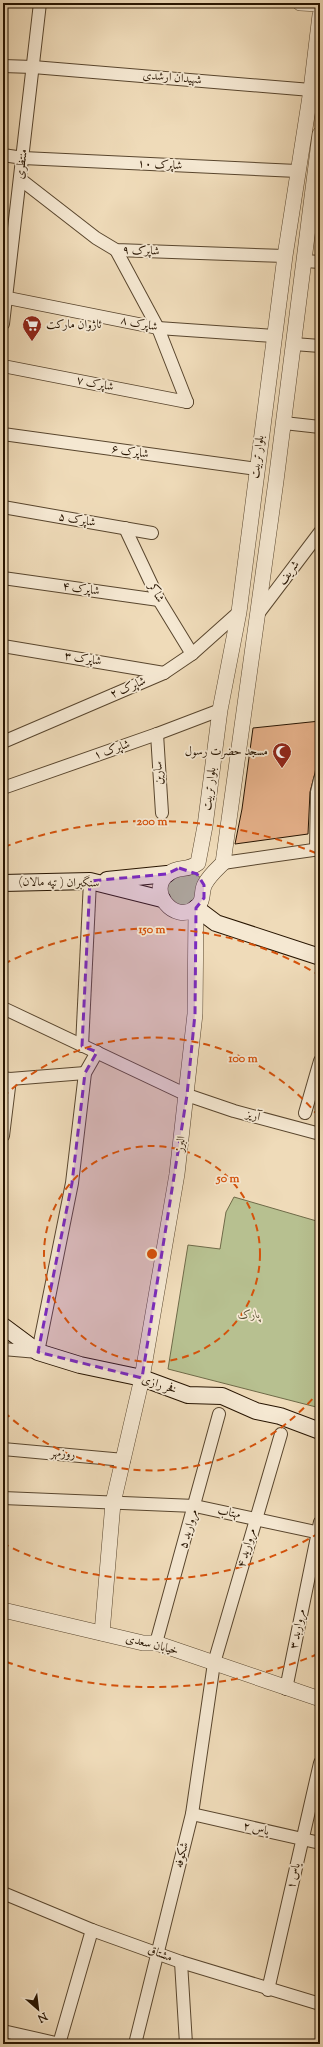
<svg xmlns="http://www.w3.org/2000/svg" width="323" height="2047" font-family="'Sorts Mill Goudy',Amiri,serif">
<rect width="100%" height="100%" fill="#efdbb9"/>
<filter id="stains"><feTurbulence type="fractalNoise" baseFrequency=".005" numOctaves="4"/><feColorMatrix values="0 0 0 0 .2 0 0 0 0 .09 0 0 0 0 .02 0 0 0 .5 -.17"/></filter>
<radialGradient id="worn" r=".72"><stop offset=".6" stop-color="#630" stop-opacity="0"/><stop offset="1" stop-color="#630" stop-opacity=".3"/></radialGradient>
<g fill="#b7c090" stroke="#6f6a48">
<path d="M189 869 201 878 204 898 175 911 162 881Z"/>
<path d="M234 1197 320 1222V1408L168 1369 188 1245 220 1249 226 1212Z"/>
</g>
<path fill="#e5b089" stroke="#271400" d="M320 721V742L315 773 310 792 308 834 235 844 242 809 253 728Z"/>
<g fill="none" stroke-linecap="round" stroke-linejoin="round">
<g stroke="#59462e" stroke-width="14">
<g id="minor">
<path d="M3 66 33 67 311 90"/>
<path d="M3 155 23 158 297 171"/>
<path d="M20 179 96 238 116 250 285 256"/>
<path d="M116 250 158 328 187 402"/>
<path d="M305 261 320 262"/>
<path d="M3 297 158 328 274 336"/>
<path d="M3 324 40 3"/>
<path d="M294 344 320 346"/>
<path d="M3 366 187 402"/>
<path d="M284 423 320 427"/>
<path d="M3 434 257 469"/>
<path d="M3 507 152 533"/>
<path d="M125 528 159 600 192 654"/>
<path d="M3 578 159 600"/>
<path d="M258 614 320 532"/>
<path d="M3 646 164 673"/>
<path d="M157 734 162 813"/>
<path d="M3 742 164 673 192 654 239 612"/>
<path d="M3 788 157 734 220 710"/>
<path d="M316 849 317 792 320 779"/>
<path d="M223 863 320 849"/>
<path d="M3 1008 187 1095 234 1111 320 1134"/>
<path d="M82 1046 90 881"/>
<path d="M3 1078 10 1079 85 1073"/>
<path d="M305 1113 320 1061"/>
<path d="M3 1136 10 1079"/>
<path d="M3 1349 38 1352 72 1183 85 1073 97 1052"/>
<path d="M3 1449 124 1460"/>
<path d="M3 1498 195 1506 320 1533"/>
<path d="M156 1643 219 1414"/>
<path d="M286 1689 320 1522"/>
<path d="M192 1814 320 1843"/>
<path d="M3 1893 92 1930 181 1962 320 2004"/>
<path d="M181 1962 186 2044"/>
<path d="M268 1990 320 1763"/>
<path d="M3 2031 60 2044"/>
<path d="M59 2044 92 1930"/>
<path d="M135 2044 192 1814 214 1663 281 1434"/>
</g>
</g>
<g stroke="#59462e" stroke-width="16">
<g id="tertiary">
<path d="M300 3 320 4"/>
<path d="M320 15 311 90 285 256 239 612 220 710 205 826 198 863C186 872 179 865 168 874 146 890 175 925 195 908 206 900 200 892 205 884 209 876 217 869 223 863L276 481 320 134"/>
<path d="M3 1610 143 1643H156L320 1699"/>
<path d="M102 1633 113 1503 142 1378 177 1174 195 1014 196 908"/>
</g>
</g>
<g stroke="#271400" stroke-width="18">
<g id="secondary">
<path d="M107 880 167 874"/>
<path d="M3 883 90 881 162 899"/>
<path d="M196 908 216 923 320 957"/>
<path d="M3 1326 38 1352 80 1365 142 1378 188 1395 222 1396 256 1411 280 1416 320 1431"/>
</g>
</g>
<use href="#minor" stroke="#f5e8d2" stroke-width="12"/>
<use href="#tertiary" stroke="#f5e8d2" stroke-width="15"/>
<use href="#secondary" stroke="#f5e8d2" stroke-width="16"/>
</g>
<path fill="#7b2cbf" fill-opacity="0.2" stroke="#7b2cbf" stroke-width="3" stroke-dasharray="8 5" stroke-linejoin="round" d="M179 868 197 874 204 885V898L196 908 195 1014 187 1095 142 1378 38 1352 72 1183 85 1073 97 1052 82 1046 90 881 167 874Z"/>
<g fill="none" stroke="#d5520b" stroke-width="2" stroke-dasharray="7 5">
<circle cx="152" cy="1254" r="108"/>
<path d="M320 1390A216 216 0 0 1 3 1411M3 1097A216 216 0 0 1 320 1118"/>
<path d="M319 1533A325 325 0 0 1 4 1544M4 964A325 325 0 0 1 319 975"/>
<path d="M318 1654A433 433 0 0 1 4 1661M4 847A433 433 0 0 1 318 854"/>
</g>
<defs>
<g id="supermarket-pin" transform="scale(1)"><path d="M0 17L-7.5 6A9.5 9.5 0 1 1 7.5 6Z" fill="#8f2418" stroke="#f5e8d2"/><path d="M-6-5.5h2.5l.6 2H6L4.5 2H-2.5L-4.4-4H-6ZM-1.5 3.2a1.3 1.3 0 1 0 .1 0ZM3 3.2a1.3 1.3 0 1 0 .1 0Z" fill="#fff"/></g>
<g id="mosque-pin" transform="scale(1)"><path d="M0 17L-7.5 6A9.5 9.5 0 1 1 7.5 6Z" fill="#8f2418" stroke="#f5e8d2"/><path d="M3.5-4.9A6 6 0 1 0 3.5 4.9A5 5 0 1 1 3.5-4.9Z" fill="#fff"/></g>
</defs>
<g fill-rule="evenodd">
<use href="#supermarket-pin" x="32" y="325"/>
<use href="#mosque-pin" x="282" y="752"/>
</g>
<g text-anchor="middle" dominant-baseline="central" stroke-width="3.5" stroke-linejoin="round" paint-order="stroke">
<g font-size="12" fill="#271400" stroke="#f5e8d2">
<text transform="translate(172 78) rotate(5)">شهیدان ارشدی</text>
<text transform="translate(22 164) rotate(-83)">منتظری</text>
<text transform="translate(160 165) rotate(3)">شاپرک ۱۰</text>
<text transform="translate(141 251) rotate(2)">شاپرک ۹</text>
<text transform="translate(139 324) rotate(11)">شاپرک ۸</text>
<text transform="translate(95 384) rotate(11)">شاپرک ۷</text>
<text transform="translate(130 452) rotate(8)">شاپرک ۶</text>
<text transform="translate(258 457) rotate(-83)">بلوار تربیت</text>
<text transform="translate(77 520) rotate(10)">شاپرک ۵</text>
<text transform="translate(289 573) rotate(-53)">شریف</text>
<text transform="translate(81 589) rotate(8)">شاپرک ۴</text>
<text transform="translate(156 593) rotate(63)">شاکر</text>
<text transform="translate(83 659) rotate(9)">شاپرک ۳</text>
<text transform="translate(128 688) rotate(-23)">شاپرک ۲</text>
<text transform="translate(112 750) rotate(-19)">شاپرک ۱</text>
<text transform="translate(159 773) rotate(-93)">سارین</text>
<text transform="translate(210 789) rotate(-83)">بلوار تربیت</text>
<text transform="translate(59 883) rotate(1)">سنگبران ( تپه مالان)</text>
<text transform="translate(253 1116) rotate(15)">آریز</text>
<text transform="translate(181 1144) rotate(-83)">البرز</text>
<text transform="translate(159 1385) rotate(19)">فخر رازی</text>
<text transform="translate(63 1454) rotate(5)">روزمهر</text>
<text transform="translate(229 1513) rotate(11)">مهتاب</text>
<text transform="translate(189 1529) rotate(-74)">مروارید ۵</text>
<text transform="translate(247 1548) rotate(-74)">مروارید ۴</text>
<text transform="translate(298 1629) rotate(-79)">مرواربد ۳</text>
<text transform="translate(152 1645) rotate(14)">خیابان سعدی</text>
<text transform="translate(256 1829) rotate(13)">یاس ۲</text>
<text transform="translate(182 1855) rotate(-76)">شکوفه</text>
<text transform="translate(294 1876) rotate(-77)">یاس ۱</text>
<text transform="translate(160 1954) rotate(21)">مشتاق</text>
</g>
<g font-size="12" fill="#271400" stroke="#f5e8d2" text-anchor="start">
<text x="46" y="325">ئاژوان مارکت</text>
<text x="268" y="752" text-anchor="end">مسجد حضرت رسول</text>
</g>
<g font-size="12" font-style="italic" fill="#595032" stroke="#f5e8d2">
<text x="249" y="1315">پارک</text>
</g>
</g>
<circle cx="152" cy="1254" r="6" fill="#d5520b" stroke="#f5e8d2" stroke-width="2"/>
<g font-size="12" text-anchor="middle" font-weight="bold" fill="#d5520b" stroke="#f5e8d2" stroke-width="3.5" stroke-linejoin="round" paint-order="stroke">
<text x="152" y="825">200 m</text>
<text x="152" y="933">150 m</text>
<text x="243" y="1062">100 m</text>
<text x="228" y="1182">50 m</text>
</g>
<rect width="323" height="2047" fill="none" stroke="#efdbb9" stroke-width="16"/>
<rect x="4" y="4" width="315" height="2039" fill="none" stroke="#271400" stroke-width="2"/>
<rect x="8" y="8" width="307" height="2031" fill="none" stroke="#271400"/>
<g transform="translate(38 2009) rotate(152)" stroke="#f5e8d2" stroke-width="3" paint-order="stroke">
<path d="M0-3L7 15L0 10L-7 15Z" fill="#271400"/>
<text y="-6" font-size="11" font-weight="bold" text-anchor="middle" fill="#271400">N</text>
</g>
<rect width="100%" height="100%" filter="url(#stains)"/>
<rect width="100%" height="100%" fill="url(#worn)"/>
</svg>
